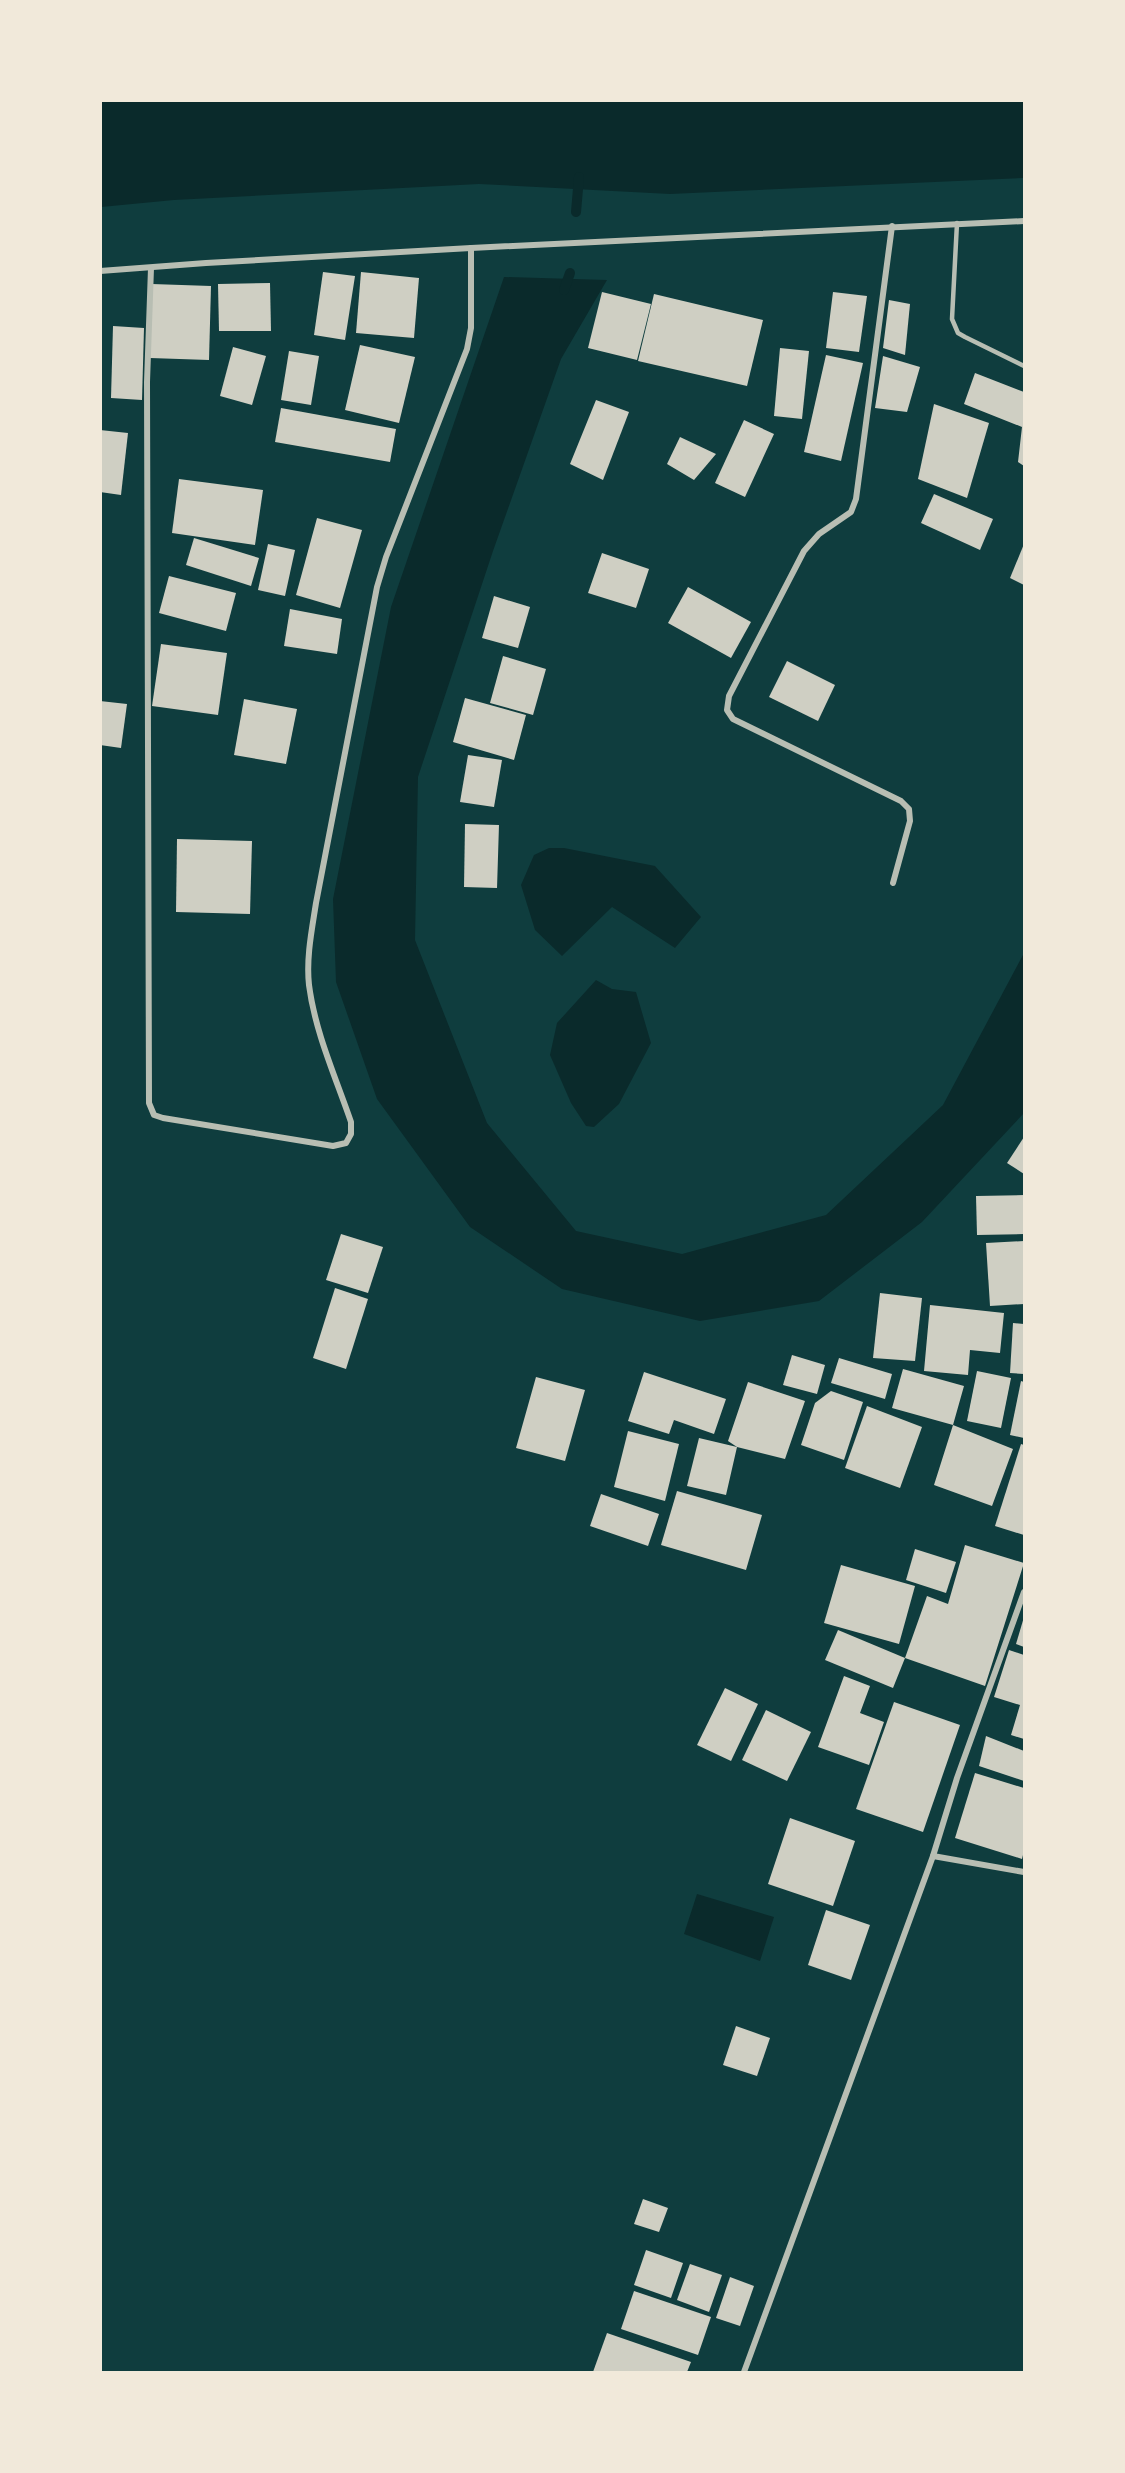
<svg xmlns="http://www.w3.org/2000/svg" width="1125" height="2473" font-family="Roboto,sans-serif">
<rect width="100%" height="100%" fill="#0f3d3e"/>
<g fill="#0a2a2b">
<path d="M101 100 1024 101V178L670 194 479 184 174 200 101 207Z"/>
<path d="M504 277 607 280 561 359 493 551 418 777 415 940 487 1123 576 1231 682 1254 826 1215 943 1105 1024 953V1113L922 1222 819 1301 700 1321 562 1289 470 1227 377 1099 336 982 333 899 391 607Z"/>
<path d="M549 848H564L655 866 701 917 675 948 612 907 562 956 535 930 521 885 534 855Z"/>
<path d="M596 980 612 989 636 992 651 1043 619 1104 594 1127 586 1126 571 1103 550 1055 557 1023Z"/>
<path d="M697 1894 774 1917 760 1961 684 1934Z"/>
</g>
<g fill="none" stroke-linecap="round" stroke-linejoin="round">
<g stroke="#0a2a2b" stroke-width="10">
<path d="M576 212 579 177"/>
<path d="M564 290 570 273"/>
</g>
</g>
<g fill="#cfcfc3">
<path d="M323 272 355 276 345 340 314 335Z"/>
<path d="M361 272 419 278 414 338 356 333Z"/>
<path d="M270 283 271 331H219L218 284Z"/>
<path d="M152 284 211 286 209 360 150 358Z"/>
<path d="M602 292 651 304 637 360 588 348Z"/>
<path d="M833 292 867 296 859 352 826 348Z"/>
<path d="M654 294 763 320 747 386 638 361Z"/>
<path d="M889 300 910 304 905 355 883 348Z"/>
<path d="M113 326 144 328 142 400 111 398Z"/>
<path d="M360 345 415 357 399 423 345 410Z"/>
<path d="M233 347 266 356 252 405 220 396Z"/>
<path d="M780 348 809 351 802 419 774 416Z"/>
<path d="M289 351 319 356 311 405 281 400Z"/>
<path d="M826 355 863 363 841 461 804 452Z"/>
<path d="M883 356 920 367 907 412 875 408Z"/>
<path d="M975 373 1024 392V466L1018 462 1022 427 964 404Z"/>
<path d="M596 400 629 412 603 480 570 464Z"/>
<path d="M934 404 989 423 967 498 918 479Z"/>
<path d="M281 408 396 429 390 462 275 442Z"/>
<path d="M744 420 774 434 745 497 715 483Z"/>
<path d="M100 430 128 433 121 495 100 492Z"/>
<path d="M680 437 716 454 694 480 667 464Z"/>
<path d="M179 479 263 490 255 545 172 533Z"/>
<path d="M934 494 993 519 980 550 921 523Z"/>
<path d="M317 518 362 530 340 608 296 595Z"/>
<path d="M194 538 259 558 251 586 186 565Z"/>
<path d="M268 544 295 550 285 596 258 590Z"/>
<path d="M1024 544V585L1010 578Z"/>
<path d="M602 553 649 569 636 608 588 593Z"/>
<path d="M169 576 236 593 226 631 159 613Z"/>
<path d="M688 587 751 622 731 658 668 623Z"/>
<path d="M494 596 530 607 518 648 482 638Z"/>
<path d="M290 609 342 619 337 654 284 646Z"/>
<path d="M161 644 227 653 218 715 152 706Z"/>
<path d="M503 656 546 669 533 715 490 703Z"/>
<path d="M787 661 835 685 818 721 769 697Z"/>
<path d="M465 698 526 715 514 760 453 742Z"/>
<path d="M244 699 297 709 286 764 234 755Z"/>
<path d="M100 701 127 704 121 748 100 745Z"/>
<path d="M468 755 502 760 494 807 460 802Z"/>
<path d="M465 824 499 825 497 888 464 887Z"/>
<path d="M177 839 252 841 250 914 176 912Z"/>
<path d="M1024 1137V1174L1007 1163Z"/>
<path d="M1024 1195V1234L977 1235 976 1196Z"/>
<path d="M341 1234 383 1247 368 1293 326 1280Z"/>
<path d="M1024 1241V1304L990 1306 986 1243Z"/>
<path d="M335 1288 368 1299 346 1369 313 1358Z"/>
<path d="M880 1293 922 1298 915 1361 873 1358Z"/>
<path d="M930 1305 1004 1313 1000 1353 970 1350 968 1375 924 1371Z"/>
<path d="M1013 1323 1024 1324V1374L1010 1373Z"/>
<path d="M792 1355 825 1365 817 1394 783 1385Z"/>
<path d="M839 1358 892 1374 885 1399 831 1383Z"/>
<path d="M903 1369 964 1386 953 1425 1013 1449 992 1506 934 1485 953 1425 892 1408Z"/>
<path d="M977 1371 1011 1378 1001 1428 967 1421Z"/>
<path d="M644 1372 726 1399 714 1434 674 1420 669 1434 628 1421Z"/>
<path d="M536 1377 585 1390 565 1461 516 1448Z"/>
<path d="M1021 1381 1024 1382V1438L1010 1435Z"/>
<path d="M748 1382 805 1401 785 1459 737 1447 726 1495 687 1486 699 1438 737 1447 728 1441Z"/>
<path d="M831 1391 863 1402 844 1460 801 1445 815 1403Z"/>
<path d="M867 1406 922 1427 900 1488 845 1468Z"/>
<path d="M628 1431 679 1444 665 1501 614 1487Z"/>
<path d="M1021 1444 1024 1445V1535L995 1526Z"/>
<path d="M677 1491 762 1515 746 1570 661 1545Z"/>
<path d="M601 1494 659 1514 648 1546 590 1526Z"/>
<path d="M965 1545 1024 1563 985 1686 905 1658 927 1596 948 1604Z"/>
<path d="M915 1549 956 1562 946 1593 906 1580Z"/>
<path d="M841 1565 915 1586 899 1644 824 1623Z"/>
<path d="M1024 1617V1647L1016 1644Z"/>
<path d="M838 1630 905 1658 893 1688 825 1660Z"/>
<path d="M1009 1650 1024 1655V1739L1011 1735 1020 1705 994 1697Z"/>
<path d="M844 1676 870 1686 860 1713 884 1722 869 1765 818 1747Z"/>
<path d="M725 1688 758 1704 731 1761 697 1745Z"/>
<path d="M894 1702 960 1725 923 1832 856 1809Z"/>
<path d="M766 1710 811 1732 787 1781 742 1760Z"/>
<path d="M986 1736 1024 1751V1781L979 1766Z"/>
<path d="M975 1773 1024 1788V1851L1022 1859 955 1838Z"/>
<path d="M790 1818 855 1841 833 1906 768 1884Z"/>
<path d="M826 1910 870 1925 851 1980 808 1965Z"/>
<path d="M736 2026 770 2038 757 2076 723 2065Z"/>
<path d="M643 2199 668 2208 659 2232 634 2224Z"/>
<path d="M646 2250 683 2263 671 2298 634 2285Z"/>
<path d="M690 2264 722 2275 709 2312 677 2300Z"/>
<path d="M730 2277 754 2286 740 2326 716 2318Z"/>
<path d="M634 2291 711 2317 698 2355 621 2329Z"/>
<path d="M607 2333 691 2362 687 2372H593Z"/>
</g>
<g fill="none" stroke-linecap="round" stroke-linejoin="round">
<path stroke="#b8beb3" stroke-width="4.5" d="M957 223 952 319 958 333 965 337 1024 366"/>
<g stroke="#b8beb3" stroke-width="6">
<path d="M892 226 856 499 851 512 819 534 804 551 729 696 727 710 733 719 901 801 909 809 910 821 893 883"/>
<path d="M151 268 147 382 149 1103 154 1115 163 1118 333 1146 346 1143 351 1134V1122C336 1078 315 1032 309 985 306 958 312 929 316 903L377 587 386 557 467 349 471 328V248"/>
<path d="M100 271 206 263 471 248 1024 221"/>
<path d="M933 1856 1024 1872"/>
<path d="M744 2372 933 1856 957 1778 1024 1592"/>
</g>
</g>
<rect width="1125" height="2473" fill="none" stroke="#f1e9da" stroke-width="204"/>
</svg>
